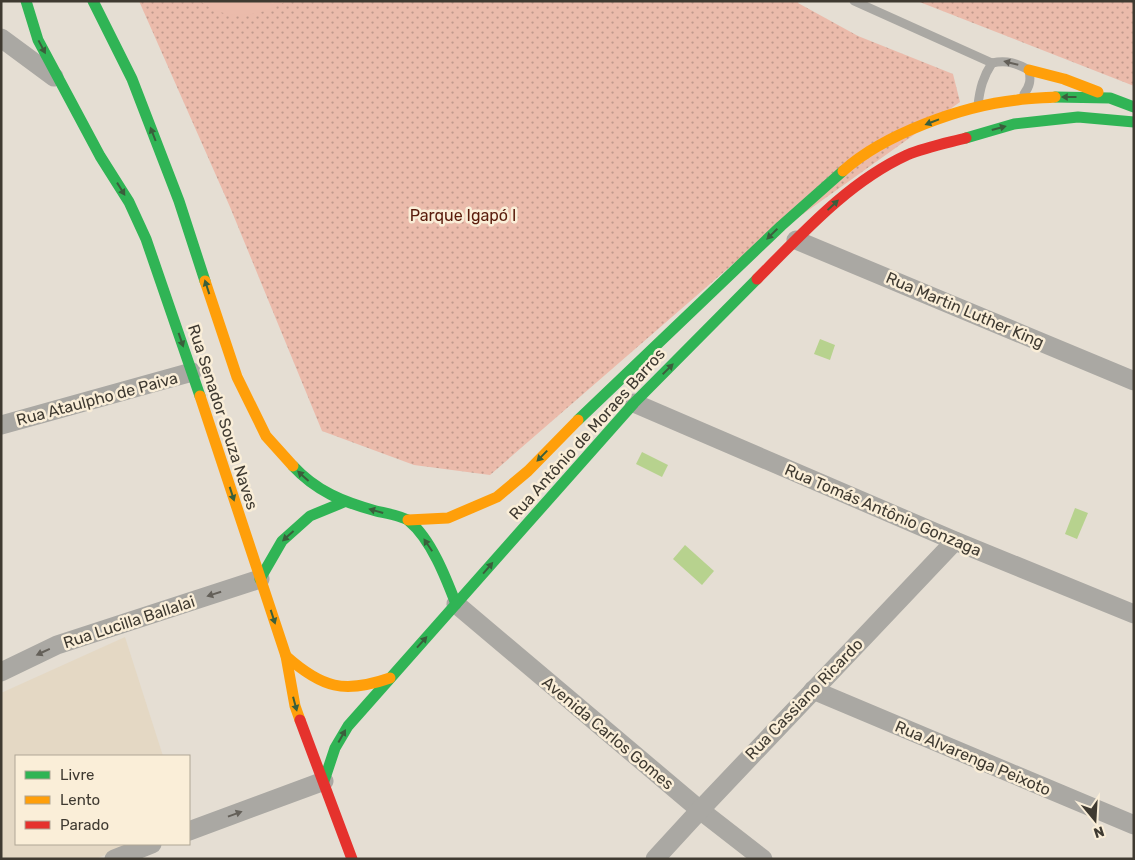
<svg xmlns="http://www.w3.org/2000/svg" width="1135" height="860" font-family="Rubik,sans-serif">
<defs>
<pattern id="green-dots" width="8" height="8" patternUnits="userSpaceOnUse" patternTransform="scale(1.25)"><rect width="8" height="8" fill="#ebbbab"/><path d="M2 2h.1M6 6h.1" fill="none" stroke="#c0998c" stroke-width="1.8" stroke-linecap="round"/></pattern>
</defs>
<rect width="100%" height="100%" fill="#e5ded3"/>
<path fill="#e4d8c4" d="M125 637 163 756H16V844H129L96 859H1V693Z"/>
<g fill="url(#green-dots)">
<path d="M139 1H799L798 3 858 36 953 74 960 102 733 264 490 475 414 465 322 431 230 207Z"/>
<path d="M917 1H1134V86Z"/>
</g>
<path fill="#ebbbab" d="M200 1H286C266 13 241 20 217 11 211 9 205 4 200 1Z"/>
<g fill="#b7d28e">
<path d="M820 339 835 345 830 360 814 354Z"/>
<path d="M642 452 668 465 662 477 636 464Z"/>
<path d="M1075 508 1088 513 1077 539 1065 534Z"/>
<path d="M685 545 714 571 702 585 673 559Z"/>
</g>
<g fill="none" stroke-linecap="round" stroke-linejoin="round">
<g stroke="#aaa8a3" stroke-width="9">
<path d="M854 1 992 63"/>
<path d="M992 63C1007 60 1016 63 1029 70 1031 80 1030 86 1024 94"/>
<path d="M978 105C980 88 983 77 992 63"/>
</g>
<g stroke="#aaa8a3" stroke-width="19">
<path d="M1 38 54 77"/>
<path d="M796 240 1134 381"/>
<path d="M634 403 955 541 1134 614"/>
<path d="M1 425 192 372"/>
<path d="M456 604 700 810 763 859"/>
<path d="M1 672 57 645 260 579"/>
<path d="M813 690 1134 825"/>
<path d="M189 831 324 781"/>
<path d="M114 859 152 844"/>
<path d="M655 859 700 810 955 541"/>
</g>
<g stroke="#30b455" stroke-width="11">
<path d="M26 1 38 40 100 156 129 202 146 239 200 396"/>
<path d="M93 1 132 79 179 201 205 281"/>
<path d="M1055 97 1110 98 1134 107"/>
<path d="M966 138 1014 124 1078 117 1134 122"/>
<path d="M578 420 781 226 843 171"/>
<path d="M293 466C316 491 343 502 376 511 384 513 403 516 409 521 431 539 446 578 456 604"/>
<path d="M260 579 282 541 310 516 344 502"/>
<path d="M324 781 335 748 348 726 634 403 757 279"/>
</g>
<g stroke="#ff9f0a" stroke-width="11">
<path d="M1029 70 1064 79 1098 92"/>
<path d="M843 171C884 134 962 106 1017 100 1030 98 1043 98 1055 97"/>
<path d="M205 281 237 377 266 436 293 466"/>
<path d="M200 396 286 656 295 706 300 720"/>
<path d="M408 520 448 518 497 497 528 471 578 420"/>
<path d="M286 656C322 688 344 694 390 678"/>
</g>
<g stroke="#e5322d" stroke-width="11">
<path d="M757 279C802 234 848 182 907 155 926 147 947 143 966 138"/>
<path d="M300 720 352 859"/>
</g>
</g>
<defs><path id="oneway-solid" d="M-6-.8H1V-3.2L6.5 0L1 3.2V.8H-6Z" transform="scale(1.25)"/></defs>
<g fill="#3a5f3c">
<use href="#oneway-solid" transform="translate(42 47) rotate(62)"/>
<use href="#oneway-solid" transform="translate(1069 97) rotate(-180)"/>
<use href="#oneway-solid" transform="translate(932 122) rotate(159)"/>
<use href="#oneway-solid" transform="translate(999 128) rotate(-15)"/>
<use href="#oneway-solid" transform="translate(153 134) rotate(-111)"/>
<use href="#oneway-solid" transform="translate(121 189) rotate(58)"/>
<use href="#oneway-solid" transform="translate(833 205) rotate(-43)"/>
<use href="#oneway-solid" transform="translate(772 234) rotate(136)"/>
<use href="#oneway-solid" transform="translate(207 287) rotate(-108)"/>
<use href="#oneway-solid" transform="translate(181 340) rotate(71)"/>
<use href="#oneway-solid" transform="translate(668 369) rotate(-45)"/>
<use href="#oneway-solid" transform="translate(542 456) rotate(134)"/>
<use href="#oneway-solid" transform="translate(303 476) rotate(-138)"/>
<use href="#oneway-solid" transform="translate(232 494) rotate(72)"/>
<use href="#oneway-solid" transform="translate(376 511) rotate(-164)"/>
<use href="#oneway-solid" transform="translate(288 536) rotate(138)"/>
<use href="#oneway-solid" transform="translate(428 545) rotate(-124)"/>
<use href="#oneway-solid" transform="translate(488 568) rotate(-49)"/>
<use href="#oneway-solid" transform="translate(273 617) rotate(72)"/>
<use href="#oneway-solid" transform="translate(422 642) rotate(-48)"/>
<use href="#oneway-solid" transform="translate(295 704) rotate(75)"/>
<use href="#oneway-solid" transform="translate(342 736) rotate(-61)"/>
</g>
<g fill="#646059">
<use href="#oneway-solid" transform="translate(1011 63) rotate(-166)"/>
<use href="#oneway-solid" transform="translate(214 594) rotate(162)"/>
<use href="#oneway-solid" transform="translate(43 652) rotate(155)"/>
<use href="#oneway-solid" transform="translate(235 814) rotate(-20)"/>
</g>
<g text-anchor="middle" dominant-baseline="central" stroke-width="5" stroke-linejoin="round" paint-order="stroke">
<g font-size="16" fill="#591b0b" stroke="#faeed8">
<text x="463" y="215">Parque Igapó I</text>
</g>
<g font-size="16" fill="#3f3a31" stroke="#faeed8">
<text transform="translate(965 310) rotate(23)">Rua Martin Luther King</text>
<text transform="translate(97 399) rotate(-15)">Rua Ataulpho de Paiva</text>
<text transform="translate(223 417) rotate(72)">Rua Senador Souza Naves</text>
<text transform="translate(587 434) rotate(-48)">Rua Antônio de Moraes Barros</text>
<text transform="translate(883 510) rotate(23)">Rua Tomás Antônio Gonzaga</text>
<text transform="translate(129 622) rotate(-18)">Rua Lucilla Ballalai</text>
<text transform="translate(804 699) rotate(-46)">Rua Cassiano Ricardo</text>
<text transform="translate(608 733) rotate(40)">Avenida Carlos Gomes</text>
<text transform="translate(973 758) rotate(23)">Rua Alvarenga Peixoto</text>
</g>
</g>
<rect width="1135" height="860" fill="none" stroke="#3f3a31" stroke-width="5"/>
<rect x="15" y="755" width="175" height="90" fill="#faeed8" stroke="#afa695"/>
<rect x="25" y="771" width="25" height="8" fill="#30b455" stroke="#afa695"/>
<text x="60" y="780" font-size="15" fill="#3f3a31">Livre</text>
<rect x="25" y="796" width="25" height="8" fill="#ff9f0a" stroke="#afa695"/>
<text x="60" y="805" font-size="15" fill="#3f3a31">Lento</text>
<rect x="25" y="821" width="25" height="8" fill="#e5322d" stroke="#afa695"/>
<text x="60" y="830" font-size="15" fill="#3f3a31">Parado</text>
<g transform="translate(1095 820) rotate(162)" stroke="#faeed8" stroke-width="4" paint-order="stroke">
<path d="M0-4L9 19L0 12L-9 19Z" fill="#3f3a31"/>
<text y="-8" font-size="14" font-weight="bold" text-anchor="middle" fill="#3f3a31">N</text>
</g>
</svg>
